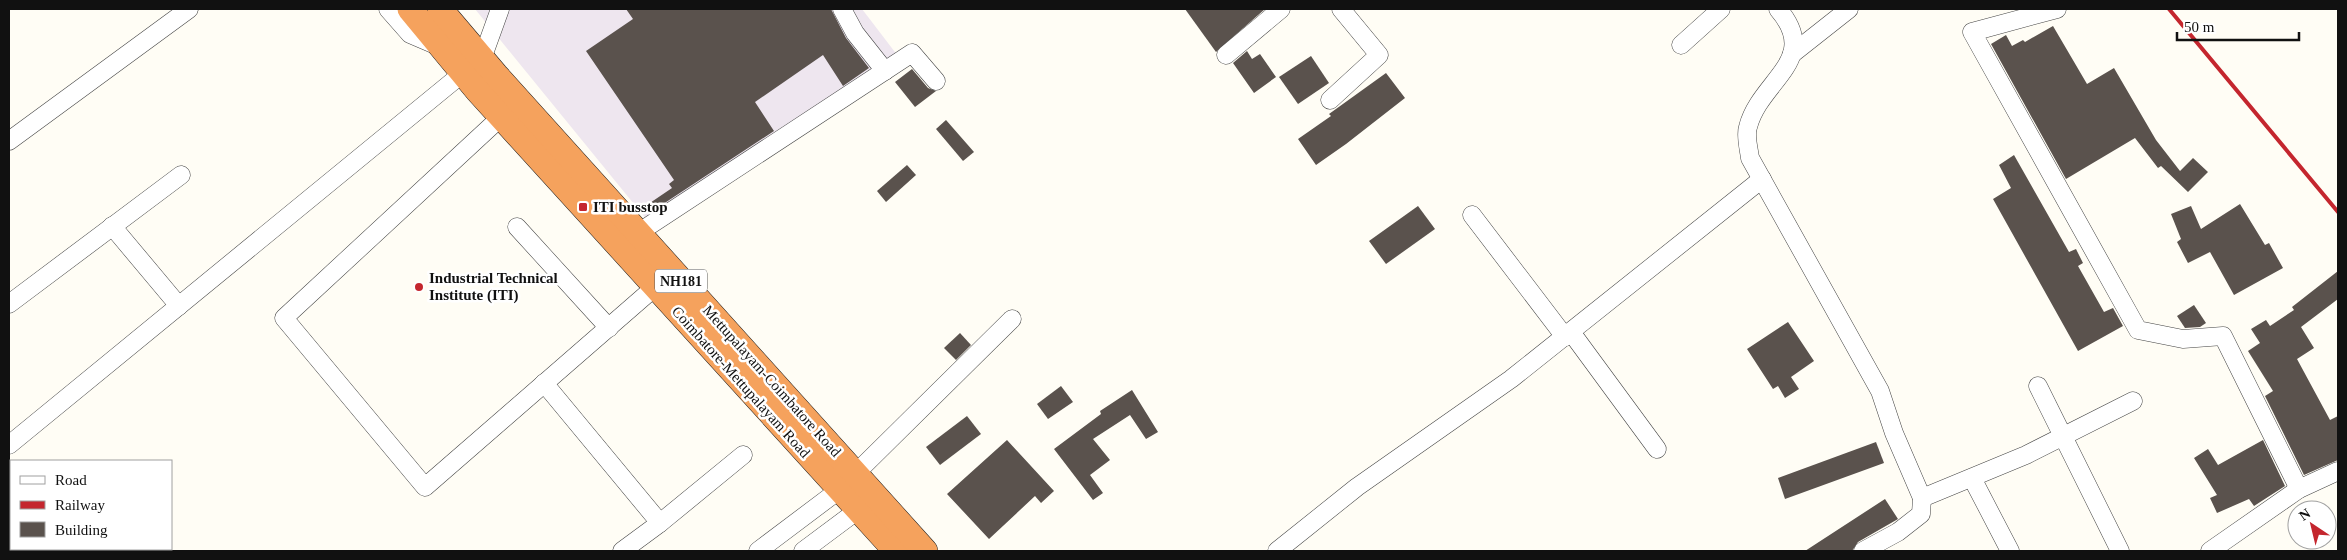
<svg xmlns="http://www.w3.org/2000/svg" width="2347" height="560" font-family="Georgia,serif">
<rect width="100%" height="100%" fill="#fffdf5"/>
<path fill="#eee6ef" d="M475 9H862L901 60 647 220Z"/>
<g fill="#5a524d">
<path d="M626 9H831L846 38 869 68 843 86 823 55 755 102 774 131 648 214 644 207 672 188 669 184 674 180 586 51 633 19Z"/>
<path d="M1185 9H1265L1216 52Z"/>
<path d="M2053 26 2087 84 2114 68 2156 140 2180 171 2193 158 2208 172 2188 192 2161 166 2158 168 2135 138 2066 179 1991 44 2006 35 2012 46 2023 40 2025 42Z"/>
<path d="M1247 51 1252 59 1260 54 1276 77 1254 93 1233 63Z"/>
<path d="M1311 56 1329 83 1298 104 1279 77Z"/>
<path d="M912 69 928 88 936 91 915 107 895 82Z"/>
<path d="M1386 73 1405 98 1346 144 1316 165 1298 139 1331 116 1329 114Z"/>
<path d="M946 120 974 152 963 161 936 129Z"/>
<path d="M2014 155 2069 252 2076 249 2083 263 2078 266 2104 312 2113 308 2123 326 2078 351 1993 199 2011 188 1999 165Z"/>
<path d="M907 165 916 175 886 202 877 191Z"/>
<path d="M2240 204 2265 245 2269 243 2283 268 2234 295 2210 252 2188 263 2177 242 2181 239 2171 214 2191 206 2201 229Z"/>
<path d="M1418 206 1435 229 1386 264 1369 241Z"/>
<path d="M2338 271V299L2301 327 2314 348 2297 359 2330 420 2338 416V460L2304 475 2265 396 2273 391 2248 351 2260 343 2251 329 2266 320 2270 326 2294 310 2292 307Z"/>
<path d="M2194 305 2206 323 2200 327 2185 328 2177 316Z"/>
<path d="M1788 322 1814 361 1791 377 1799 389 1785 398 1778 386 1773 389 1747 349Z"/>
<path d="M960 333 971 345 956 360 944 348Z"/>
<path d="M1061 386 1073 402 1048 419 1037 404Z"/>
<path d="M1132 390 1158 432 1146 439 1130 415 1093 439 1110 460 1090 475 1103 493 1093 500 1054 449 1101 414 1100 411Z"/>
<path d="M967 416 981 434 940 465 926 447Z"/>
<path d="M1007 440 1054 491 1041 503 1035 496 989 539 947 494Z"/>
<path d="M2263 440 2285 486 2254 506 2249 499 2217 513 2210 498 2217 495 2194 458 2208 449 2218 465Z"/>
<path d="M1876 442 1884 463 1785 499 1778 478Z"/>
<path d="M1885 499 1898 519 1858 542 1852 551H1805Z"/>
</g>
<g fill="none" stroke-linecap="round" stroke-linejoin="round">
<g stroke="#444" stroke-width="19">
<g id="minor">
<path d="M388 9 410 34 438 46"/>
<path d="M842 9 855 33 885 71"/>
<path d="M1778 9C1822 60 1760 80 1748 127 1745 136 1749 149 1750 158L1880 391 1894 433 1922 498 1921 514 1898 532 1863 551"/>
<path d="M2057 9 1972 32 2138 330 2183 339 2223 336 2299 489"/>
<path d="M1681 45 1721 9"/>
<path d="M1792 54 1849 9"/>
<path d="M1226 55 1281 9"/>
<path d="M482 59 500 9"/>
<path d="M1330 100 1379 55 1341 9"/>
<path d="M501 117 284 318 425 487 655 287"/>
<path d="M9 141 189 9"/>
<path d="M1472 215 1565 337"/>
<path d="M112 226 179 306"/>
<path d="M517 227 609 328"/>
<path d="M638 233 912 53 936 81"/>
<path d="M9 304 181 175"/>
<path d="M1571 332 1657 449"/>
<path d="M544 383 660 523"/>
<path d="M2038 386 2120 551"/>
<path d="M9 445 463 73"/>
<path d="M855 474 1012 319"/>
<path d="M1972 478 2010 551"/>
<path d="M9 480 11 484"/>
<path d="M1922 498 2026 455 2133 401"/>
<path d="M9 534 11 533"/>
<path d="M622 551 660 523 743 455"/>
<path d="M758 551 839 490"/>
<path d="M803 551 858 510"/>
<path d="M1277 551 1357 487 1511 379 1762 179"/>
<path d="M2210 551 2299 489 2338 471"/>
</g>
</g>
<g stroke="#222" stroke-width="26">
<g id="highway">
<path d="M410 9 477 90 896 551"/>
<path d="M440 9 496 75 925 551"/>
</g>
</g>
<use href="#minor" stroke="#fff" stroke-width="18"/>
<use href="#highway" stroke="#f5a25d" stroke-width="25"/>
<path stroke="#c4262e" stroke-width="4" d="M2169 9 2338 212"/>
</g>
<g fill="#c4262e" stroke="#fff" stroke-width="2">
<rect x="578" y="202" width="10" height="10" rx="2.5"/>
<circle cx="419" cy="287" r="5"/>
</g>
<g text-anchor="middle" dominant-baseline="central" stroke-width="5" stroke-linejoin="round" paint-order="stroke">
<rect fill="#fff" stroke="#585858" stroke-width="1" x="655" y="269.5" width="52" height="23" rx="4"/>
<g font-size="14" font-weight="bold" fill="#111">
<text x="681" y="281">NH181</text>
</g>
<g font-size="15" font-weight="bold" fill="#111" stroke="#fff" text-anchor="start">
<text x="593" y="207">ITI busstop</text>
<text x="429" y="278">Industrial Technical<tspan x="429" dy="17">Institute (ITI)</tspan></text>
</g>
<g font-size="15" fill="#111" stroke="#fff">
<text transform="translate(772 381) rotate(48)">Mettupalayam-Coimbatore Road</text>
<text transform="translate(741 382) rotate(48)">Coimbatore-Mettupalayam Road</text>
</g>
</g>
<rect width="2347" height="560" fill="none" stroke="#111111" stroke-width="20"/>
<rect x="10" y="460" width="162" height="90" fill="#ffffff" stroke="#a0a0a0"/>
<rect x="20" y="476" width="25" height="8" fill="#ffffff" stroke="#a0a0a0"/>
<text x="55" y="485" font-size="15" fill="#111111">Road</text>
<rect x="20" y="501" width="25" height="8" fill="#c4262e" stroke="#a0a0a0"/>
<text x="55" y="510" font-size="15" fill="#111111">Railway</text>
<rect x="20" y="522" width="25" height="15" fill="#5a524d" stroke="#a0a0a0"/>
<text x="55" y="535" font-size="15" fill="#111111">Building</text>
<g transform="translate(2312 525) rotate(325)"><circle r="24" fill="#ffffff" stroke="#a0a0a0"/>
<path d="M0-4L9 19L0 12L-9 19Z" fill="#c4262e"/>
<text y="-8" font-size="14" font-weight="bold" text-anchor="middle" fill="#111111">N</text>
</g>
<path d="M2177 32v8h122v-8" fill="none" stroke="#111111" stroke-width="2.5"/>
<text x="2184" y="32" font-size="15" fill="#111111" stroke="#ffffff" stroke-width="4" paint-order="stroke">50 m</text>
</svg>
